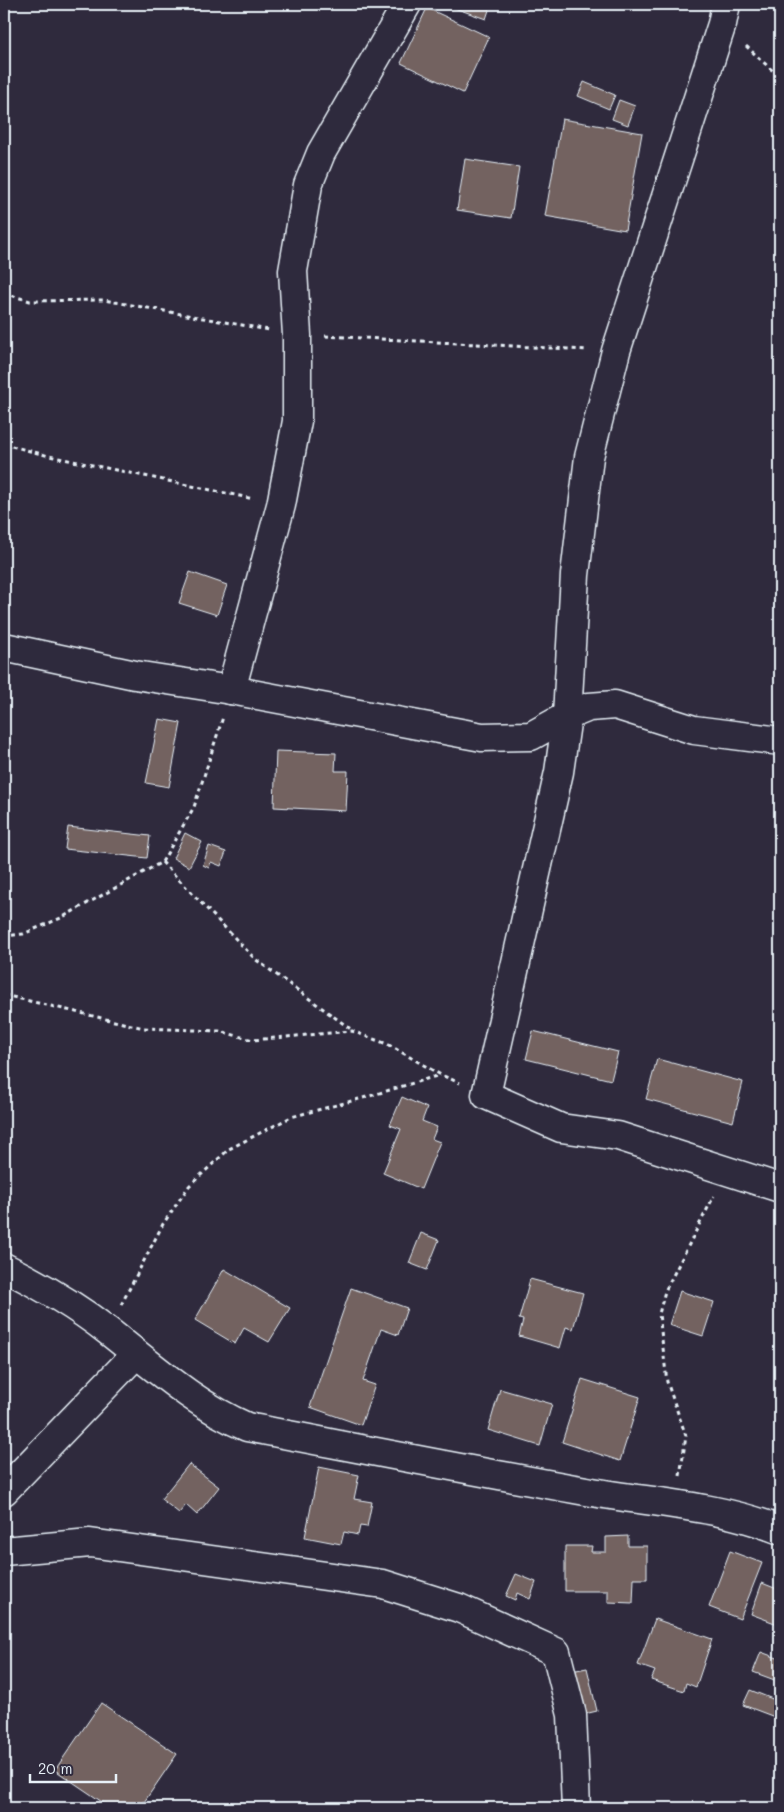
<svg xmlns="http://www.w3.org/2000/svg" width="784" height="1812" font-family="Mali,sans-serif">
<rect width="100%" height="100%" fill="#2f2a3d"/>
<filter id="ink" filterUnits="userSpaceOnUse"><feTurbulence type="fractalNoise" baseFrequency=".02" numOctaves="2"/><feDisplacementMap in="SourceGraphic" scale="10" xChannelSelector="R" yChannelSelector="G"/><feConvolveMatrix kernelMatrix="1 2 1 2 8 2 1 2 1" color-interpolation-filters="sRGB"/></filter>
<g filter="url(#ink)">
<g fill="#736260" stroke="#e8f1f8">
<path d="M443 4H491L486 19Z"/>
<path d="M427 8 489 37 463 93 401 63Z"/>
<path d="M584 82 615 95 609 109 578 96Z"/>
<path d="M619 100 635 106 628 125 612 119Z"/>
<path d="M562 119 642 133 625 230 545 216Z"/>
<path d="M465 159 519 167 511 218 457 210Z"/>
<path d="M190 572 227 585 217 615 179 603Z"/>
<path d="M159 719 181 723 169 787 146 783Z"/>
<path d="M276 751 336 753 335 771H348L346 811 274 807Z"/>
<path d="M68 827 150 836 147 858 65 849Z"/>
<path d="M185 833 202 842 189 867 173 858Z"/>
<path d="M209 846 226 852 221 866 211 862 209 868 203 865Z"/>
<path d="M533 1031 618 1052 611 1080 526 1059Z"/>
<path d="M657 1059 743 1082 733 1122 646 1099Z"/>
<path d="M780 1093V1128L773 1127Z"/>
<path d="M402 1097 427 1108 422 1121 437 1127 432 1139 440 1142 421 1189 383 1173 401 1129 390 1125Z"/>
<path d="M421 1233 439 1240 427 1270 409 1263Z"/>
<path d="M224 1269 290 1308 269 1342 244 1328 235 1344 195 1320Z"/>
<path d="M530 1279 583 1293 573 1329 566 1327 560 1348 519 1336 523 1320 519 1319Z"/>
<path d="M351 1288 407 1308 398 1335 381 1329 363 1381 375 1385 361 1425 310 1407Z"/>
<path d="M680 1291 714 1302 703 1336 669 1325Z"/>
<path d="M582 1379 640 1397 620 1461 562 1442Z"/>
<path d="M500 1389 552 1404 540 1446 488 1430Z"/>
<path d="M189 1464 219 1487 197 1515 186 1505 179 1513 161 1499Z"/>
<path d="M319 1467 359 1475 354 1499 372 1502 367 1527 360 1526 358 1535 344 1532 341 1544 305 1537Z"/>
<path d="M628 1536V1546H647V1579H634L633 1603 608 1602V1591H565V1546H592L591 1552H606V1537Z"/>
<path d="M730 1551 762 1563 740 1619 709 1607Z"/>
<path d="M516 1574 536 1582 530 1599 517 1593 515 1600 506 1596Z"/>
<path d="M780 1581V1625L751 1614 762 1583 777 1589Z"/>
<path d="M655 1619 712 1639 696 1687 686 1683 684 1691 651 1680 655 1671 638 1665Z"/>
<path d="M761 1652 780 1659V1682L753 1672Z"/>
<path d="M587 1668 597 1711 576 1716 566 1672Z"/>
<path d="M750 1690 780 1702V1719L743 1705Z"/>
<path d="M101 1703 177 1754 140 1808H111L55 1770Z"/>
</g>
<g fill="none" stroke-linecap="round" stroke-linejoin="round">
<g stroke="#e8f1f8" stroke-width="31">
<g id="street">
<path d="M726 4 722 24 616 351 589 457 575 575 567 716 559 772 486 1095 561 1128 618 1136 780 1188"/>
<path d="M4 647 135 675 231 690 482 737 531 736 567 716 589 707 615 705 694 730 780 741"/>
<path d="M231 690 281 505 297 421V335L293 271 308 185 321 153 407 4"/>
<path d="M4 1267C40 1285 76 1306 108 1331 153 1366 194 1404 247 1427 362 1449 477 1472 592 1492 655 1503 721 1506 780 1530"/>
<path d="M4 1491 136 1354"/>
<path d="M4 1551 90 1543 383 1584 459 1608 556 1652 572 1715 576 1808"/>
</g>
</g>
<g stroke="#e8f1f8" stroke-width="3" stroke-dasharray="4 4" stroke-linecap="butt">
<path d="M746 46 773 71 780 74"/>
<path d="M4 293 30 301 104 300 269 330"/>
<path d="M325 336 588 350"/>
<path d="M4 444 49 456 254 499"/>
<path d="M162 862 255 959 352 1030"/>
<path d="M4 936 23 934 61 918 162 862 194 807 223 717"/>
<path d="M4 995 144 1028 219 1031 253 1040 352 1031 387 1044 441 1075 460 1083"/>
<path d="M121 1305 163 1224 189 1186 229 1149 291 1117 363 1098 440 1075"/>
<path d="M680 1476 686 1436 667 1382 659 1314 665 1291 714 1196"/>
</g>
<use href="#street" stroke="#2f2a3d" stroke-width="28"/>
</g>
</g>
<rect width="784" height="1812" fill="none" stroke="#2f2a3d" stroke-width="20"/>
<rect x="10" y="10" width="764" height="1792" fill="none" stroke="#e8f1f8" stroke-width="2" filter="url(#ink)"/>
<path d="M30 1774v8h86v-8" fill="none" stroke="#e8f1f8" stroke-width="2.5"/>
<text x="38" y="1774" font-size="15" fill="#e8f1f8" stroke="#2f2a3d" stroke-width="4" paint-order="stroke">20 m</text>
</svg>
